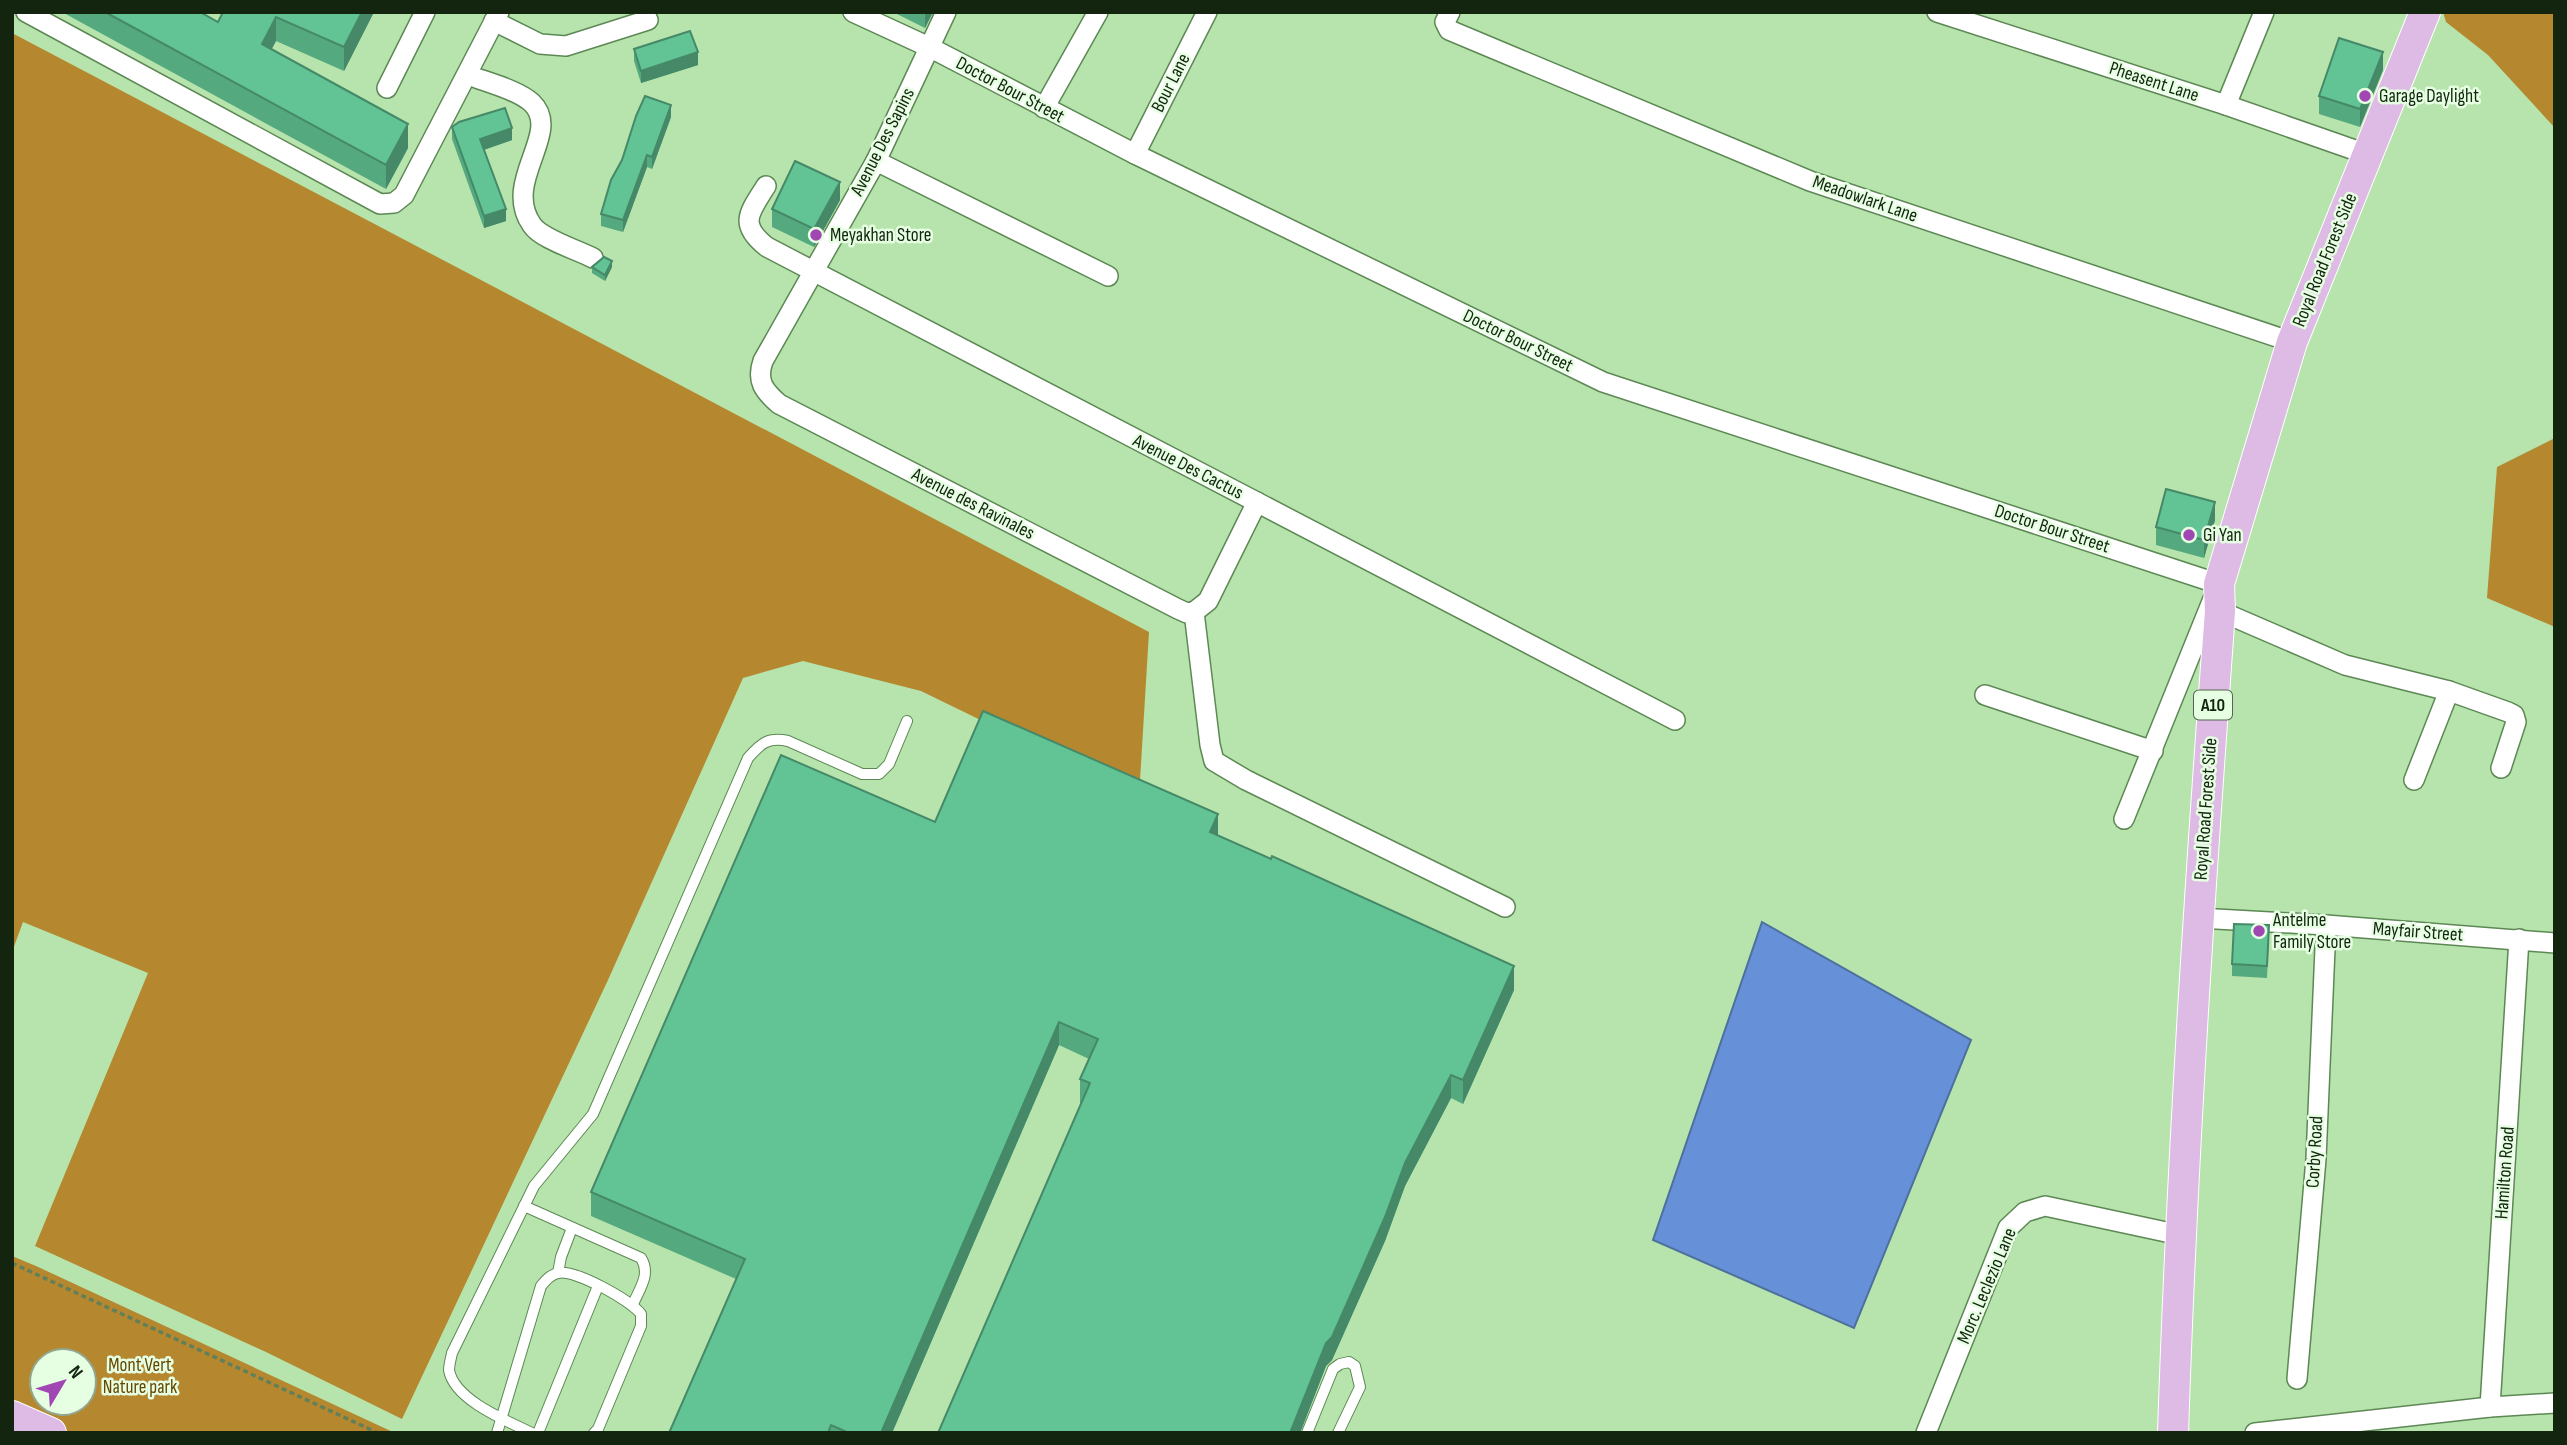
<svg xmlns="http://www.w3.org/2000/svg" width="2567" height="1445" font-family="'Sofia Sans Condensed',sans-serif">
<rect width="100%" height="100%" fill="#b6e4ac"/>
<g fill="#b5872e" fill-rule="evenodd">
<path d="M2443 12H2555V128L2488 55 2446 22Z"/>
<path d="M12 33 1149 632 1139 797 921 691 803 661 743 678 608 980 402 1419 266 1352 35 1246 148 973 23 922 12 952Z"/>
<path d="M2555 438V627L2487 598 2497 467Z"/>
<path d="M12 1256 36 1266 395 1433H12ZM42 1361H84V1403H42Z"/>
</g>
<path fill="#6690d8" stroke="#4d709c" stroke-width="2" d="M1762 922 1971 1040 1854 1328 1653 1240Z"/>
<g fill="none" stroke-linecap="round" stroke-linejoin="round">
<g stroke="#5d8855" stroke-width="12">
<g id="service">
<path d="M524 1206 641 1258C651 1274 640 1288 633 1304"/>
<path d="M558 1273 561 1257 572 1228"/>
<path d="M497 1433 541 1286C546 1280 550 1275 558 1273 575 1269 630 1300 641 1314V1326L598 1429 594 1433"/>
<path d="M532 1433C507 1421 454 1400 449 1370 449 1365 451 1358 452 1353L534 1186 593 1114 748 758C761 743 768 737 788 741L862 774H879L889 764 907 721"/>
<path d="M538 1433 598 1286"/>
<path d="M1307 1433 1333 1369 1340 1364 1349 1362 1355 1366 1360 1387 1338 1433"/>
</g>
</g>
<g stroke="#5d8855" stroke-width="22">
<g id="minor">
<path d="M26 12 380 204 394 203 404 195 499 12"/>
<path d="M853 12 931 48 1135 154 1603 382 2219 584 2124 819"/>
<path d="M946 12 876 161 763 361C756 381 764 391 779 404L1178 609 1187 613 1194 612"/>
<path d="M1450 12 1445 22 1449 30 1810 181 2292 342"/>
<path d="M1937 12 2226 105 2369 155"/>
<path d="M494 21 540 44 566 46 648 20"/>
<path d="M468 75C486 82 518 90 532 103 563 133 501 181 532 225 541 239 578 250 593 258"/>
<path d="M387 88 425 12"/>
<path d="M2226 105 2264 12"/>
<path d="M1044 108 1098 12"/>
<path d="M1135 154 1207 12"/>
<path d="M876 161 1108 276"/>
<path d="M766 186C749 213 738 224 767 247L1675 720"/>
<path d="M2220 611 2345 665 2449 691 2508 712 2514 715 2516 722 2501 768"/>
<path d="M1194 612 1210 745 1214 761 1246 780 1505 907"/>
<path d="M1194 612 1208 601 1257 502"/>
<path d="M1985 695 2153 751"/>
<path d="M2414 780 2449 691"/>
<path d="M2198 918 2326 925 2555 943"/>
<path d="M2297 1379 2316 1159 2326 925"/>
<path d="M2490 1407 2519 939"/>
<path d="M1926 1433 2008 1228 2025 1212 2045 1206 2180 1235"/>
<path d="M2255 1433 2490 1407 2555 1403"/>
</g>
</g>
<g stroke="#fff" stroke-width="32">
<g id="primary">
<path d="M12 1416 51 1433"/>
<path d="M2173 1433C2182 1158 2200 885 2220 611L2219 584 2292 342 2425 12"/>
</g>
</g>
<path stroke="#61805a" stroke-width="3.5" stroke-dasharray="5 3.5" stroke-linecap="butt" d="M12 1263 378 1433"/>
<use href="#service" stroke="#fff" stroke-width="10"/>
<use href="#minor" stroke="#fff" stroke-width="19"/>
<use href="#primary" stroke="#ddbbe4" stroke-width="30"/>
</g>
<g fill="#54a97f">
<path d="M62 12H200L218 22 223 12H374L344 71 276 41 271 49 408 148 386 189Z"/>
<path d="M893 12H933L925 28Z"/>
<path d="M634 49 698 65 641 83 634 61Z"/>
<path d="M2383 70 2360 127 2319 114V96Z"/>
<path d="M671 117 652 169 647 167 623 232 601 226V214Z"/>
<path d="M452 127 512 140 484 150 506 221 484 228 452 139Z"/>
<path d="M840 200 814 247 772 227V209Z"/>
<path d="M592 267H612L605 281 592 273Z"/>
<path d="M2215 520 2204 558 2156 545V527Z"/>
<path d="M935 822 1218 835 1514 990 1463 1104 1451 1098 1405 1186 1385 1241 1332 1360 1326 1366 1300 1433H938L1081 1103H1080V1079L1089 1059 1059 1045 892 1433H669L736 1279 591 1216V1192Z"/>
<path d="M2269 937 2267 978 2232 976V964Z"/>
</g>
<g fill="#458968">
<path d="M362 12H374L344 71V47Z"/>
<path d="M925 12H933L925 28Z"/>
<path d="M276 17V41L262 68V44Z"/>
<path d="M698 52V65L641 83V71Z"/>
<path d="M2383 52V70L2360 127V109Z"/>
<path d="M671 105V117L652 169V157Z"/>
<path d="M408 124V148L386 189V165Z"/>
<path d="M512 128V140L480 151V139Z"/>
<path d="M647 155V167L623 232V220Z"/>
<path d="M840 182V200L814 247V229Z"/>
<path d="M506 209V221L484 228V216Z"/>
<path d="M612 261V267L605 281V275Z"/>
<path d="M2215 502V520L2204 558V540Z"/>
<path d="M1218 814V838L1210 832Z"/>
<path d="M1514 966V990L1463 1104V1080Z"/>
<path d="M1059 1022V1045L892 1433H881Z"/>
<path d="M1451 1075V1098L1405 1186 1385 1241 1332 1360 1326 1366 1300 1433H1290L1326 1343 1405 1163Z"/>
</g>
<g fill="#62c494" stroke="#458968" stroke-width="2">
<path d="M105 12H200L218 22 223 12H362L344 47 276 17 262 44 408 124 386 165Z"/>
<path d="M690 31 698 52 641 71 634 49Z"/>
<path d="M2339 38 2383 52 2360 109 2319 96Z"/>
<path d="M645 96 671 105 652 157 647 155 623 220 601 214 611 180 622 160 636 116Z"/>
<path d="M505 108 512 128 480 139 506 209 484 216 452 127 459 122Z"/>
<path d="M795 161 840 182 814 229 772 209Z"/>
<path d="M604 257 612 261 605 275 592 267Z"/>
<path d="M2166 489 2215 502 2204 540 2156 527Z"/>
<path d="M983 711 1218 814 1210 832 1271 859 1272 856 1514 966 1463 1080 1451 1075 1405 1163 1385 1217 1332 1337 1326 1343 1290 1433H938L1090 1083 1080 1079 1098 1039 1059 1022 881 1433H849L831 1425 828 1433H669L745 1259 591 1192 781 755 935 822Z"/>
<path d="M2234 924 2269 925 2267 966 2232 964Z"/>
</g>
<g fill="#a047b3" stroke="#e6fee2" stroke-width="2.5">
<circle cx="2365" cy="96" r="7"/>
<circle cx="816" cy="235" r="7"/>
<circle cx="2189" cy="535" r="7"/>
<circle cx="2259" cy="931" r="7"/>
</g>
<g text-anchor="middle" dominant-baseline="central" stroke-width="5" stroke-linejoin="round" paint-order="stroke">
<rect fill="#e6fee2" stroke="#52654e" stroke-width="2" x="2194" y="690.5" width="38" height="29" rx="5"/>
<g font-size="18" font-weight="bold" fill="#13240f">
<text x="2213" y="705">A10</text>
</g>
<g font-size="19" fill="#13240f" stroke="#e6fee2">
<text transform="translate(2154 82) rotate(18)">Pheasent Lane</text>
<text transform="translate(1171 83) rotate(-63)">Bour Lane</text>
<text transform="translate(1010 90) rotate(28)">Doctor Bour Street</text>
<text transform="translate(883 142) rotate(-63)">Avenue Des Sapins</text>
<text transform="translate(1865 199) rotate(19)">Meadowlark Lane</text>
<text transform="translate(2325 260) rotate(-68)">Royal Road Forest Side</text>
<text transform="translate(1518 341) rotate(26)">Doctor Bour Street</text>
<text transform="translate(1188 467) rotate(27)">Avenue Des Cactus</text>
<text transform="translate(973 504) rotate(27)">Avenue des Ravinales</text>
<text transform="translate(2052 529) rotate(18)">Doctor Bour Street</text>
<text transform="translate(2206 809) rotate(-86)">Royal Road Forest Side</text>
<text transform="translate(2418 932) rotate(4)">Mayfair Street</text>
<text transform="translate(2315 1152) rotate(-87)">Corby Road</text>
<text transform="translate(2505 1173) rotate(-86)">Hamilton Road</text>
<text transform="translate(1987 1286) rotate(-67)">Morc. Leclezio Lane</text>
</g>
<g font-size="19" fill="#13240f" stroke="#e6fee2" text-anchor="start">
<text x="2379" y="96">Garage Daylight</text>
<text x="830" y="235">Meyakhan Store</text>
<text x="2203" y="535">Gi Yan</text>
<text x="2273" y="920">Antelme<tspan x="2273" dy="22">Family Store</tspan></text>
</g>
<g font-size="19" fill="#664700" stroke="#e6fee2">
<text x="140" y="1365">Mont Vert<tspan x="140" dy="22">Nature park</tspan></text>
</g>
</g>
<rect width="2567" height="1445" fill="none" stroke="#13240f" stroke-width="28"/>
<g transform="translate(63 1382) rotate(52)"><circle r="33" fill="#e6fee2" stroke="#92a78e" stroke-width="2"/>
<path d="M0-5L12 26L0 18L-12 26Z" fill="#a047b3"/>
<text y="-10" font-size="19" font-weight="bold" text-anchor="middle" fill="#13240f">N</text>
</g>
</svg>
